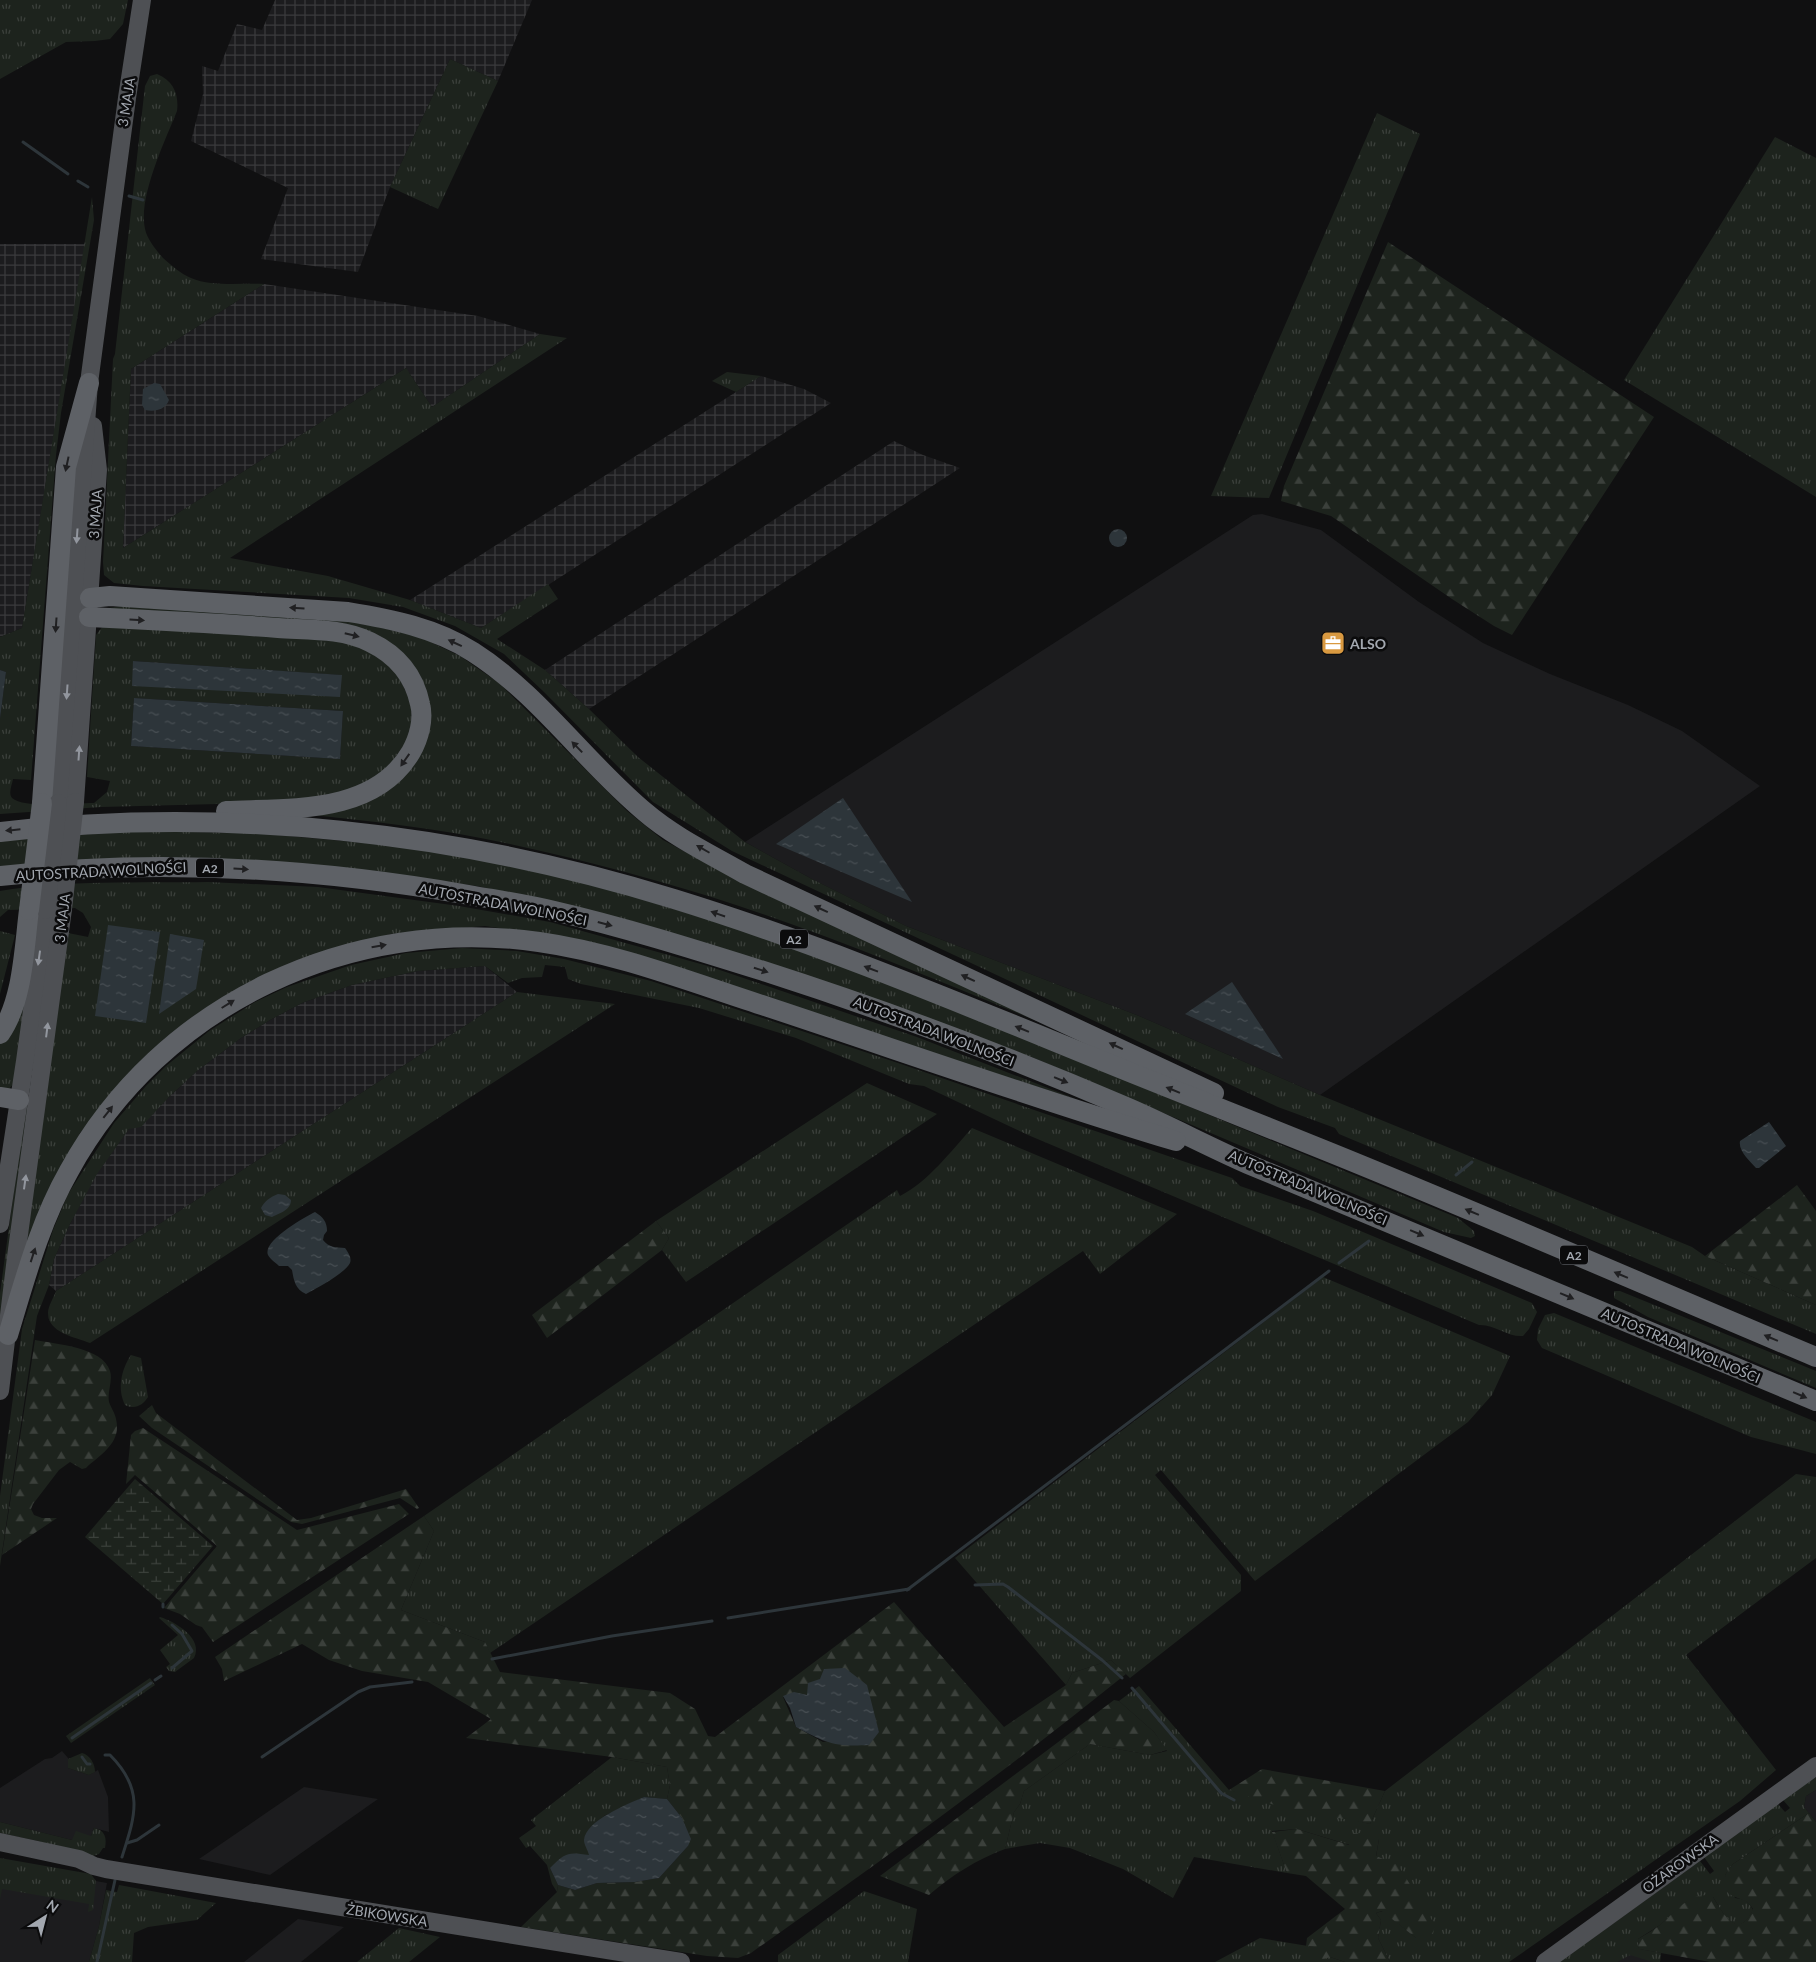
<svg xmlns="http://www.w3.org/2000/svg" width="1816" height="1962" font-family="Lato,sans-serif">
<defs>
<pattern id="industrial-grid" width="8" height="8" patternUnits="userSpaceOnUse" patternTransform="scale(1.25)"><rect width="8" height="8" fill="#1c1c1e"/><path d="M0 4h8M4 0v8" fill="none" stroke="#3a3a3c"/></pattern>
<pattern id="grass-tufts" width="24" height="20" patternUnits="userSpaceOnUse" patternTransform="scale(1.25)"><rect width="24" height="20" fill="#1d231d"/><path d="M3 7l-1-3M5 7V3M7 7l1-3M15 17l-1-3M17 17v-4M19 17l1-3" fill="none" stroke="#3b403b"/></pattern>
<pattern id="forest-firs" width="22" height="20" patternUnits="userSpaceOnUse" patternTransform="scale(1.25)"><rect width="22" height="20" fill="#1d231d"/><path d="M5 1l3.5 6h-7zM16 11l3.5 6h-7z" fill="#3b403b"/></pattern>
<pattern id="wetland-marsh" width="20" height="14" patternUnits="userSpaceOnUse" patternTransform="scale(1.25)"><rect width="20" height="14" fill="#1d231d"/><path d="M1 5h8M5 5V1M11 12h8M15 12V8" fill="none" stroke="#3b403b"/></pattern>
<pattern id="water-ripples" width="26" height="14" patternUnits="userSpaceOnUse" patternTransform="scale(1.25)"><rect width="26" height="14" fill="#2d353a"/><path d="M2 4q2-2 4 0t4 0M15 11q2-2 4 0t4 0" fill="none" stroke="#484f54"/></pattern>
</defs>
<rect width="100%" height="100%" fill="#101011"/>
<g fill="#1c1c1e">
<path d="M1262 514 1321 530 1419 602 1483 643 1550 674 1628 705 1682 731 1760 786 1320 1095 1139 1016 906 926 810 878 745 842 1253 515Z"/>
<path d="M62 1751 68 1758V1768L89 1775 98 1770 108 1797 109 1832 94 1828 91 1836 72 1840 0 1822V1788L45 1759 52 1758Z"/>
<path d="M304 1787 378 1799 270 1875 199 1859Z"/>
<path d="M1816 1790V1822L1804 1807 1806 1796Z"/>
<path d="M0 1864 107 1883 99 1926 89 1962H0Z"/>
<path d="M298 1919 344 1927 301 1962H244Z"/>
<path d="M1639 1949 1661 1953 1660 1962H1614Z"/>
</g>
<g fill="url(#industrial-grid)">
<path d="M275 0H532L498 81 450 59 390 187 358 272 261 259 288 188 191 141 203 94 202 66 218 71 237 24 262 30Z"/>
<path d="M0 244H85L22 628 0 637Z"/>
<path d="M264 284 478 316 540 334 432 407 406 368 123 548 131 369Z"/>
<path d="M761 376 804 389 831 403 481 628 410 600Z"/>
<path d="M894 441 923 455 960 468 589 709 545 670Z"/>
<path d="M485 966 517 992 56 1291 49 1285 54 1259 70 1224 96 1174 129 1129 169 1097 197 1071 241 1038 270 1020 302 1003 352 985 418 971Z"/>
</g>
<g fill="url(#grass-tufts)" fill-rule="evenodd">
<path d="M0 0H128L123 24 110 39 95 41 66 42 0 79Z"/>
<path d="M450 59 498 81 438 209 390 187Z"/>
<path d="M157 74C174 81 179 95 177 111 165 141 138 197 145 229 147 239 156 250 163 258 171 265 181 274 191 278 212 287 241 283 264 284L131 369 123 548 406 368 432 407 540 334 567 338 230 558 328 576 410 600 481 628 548 584 558 599 497 639 545 670 589 709 638 757 745 842 810 878 906 926 1139 1016 1320 1095 1692 1247 1705 1256 1816 1305V1334L1339 1134 1335 1128 1278 1107 732 851 653 802 544 692 504 654 455 626 403 607 349 598 143 586 114 583 104 575 103 562 113 359 115 354 145 86 150 76Z"/>
<path d="M1377 113 1420 134 1269 498 1211 496Z"/>
<path d="M1775 137 1816 158V497L1624 380Z"/>
<path d="M92 197 94 220 61 413 56 455 31 780 13 779C12 785 8 793 12 798 24 809 77 803 94 803L107 792 110 781 87 777 96 635 105 623 336 639 369 649 389 664 400 679 412 705 411 735 382 776 329 798 256 803 101 807 0 814V719L6 672 0 670V637L22 628ZM133 661 341 675 133 686ZM134 698 343 711 340 759 131 746Z"/>
<path d="M727 372 761 376 736 392 712 381Z"/>
<path d="M121 606 346 621 383 628 420 637 460 656 499 683 627 811 663 840 738 880 1076 1037C965 992 854 944 739 906 664 881 587 861 510 844 439 828 367 821 295 813L369 800 425 732 399 650 108 608Z"/>
<path d="M113 831 256 833 430 849 589 883 766 937 936 1002 1458 1218 1474 1231 1475 1236 1471 1238 1444 1232 1034 1058 586 909 477 886 311 864 0 866V838Z"/>
<path d="M208 882 318 887 459 906 550 922 708 966 917 1037 1076 1099 567 938 485 926 391 934 311 956 265 975 198 1013 160 1043 135 1068 80 1133 54 1183 24 1258 68 933 88 937 91 927 83 913 75 908 8 910 0 917V891C66 880 141 883 208 882Z"/>
<path d="M0 931 15 935 0 994Z"/>
<path d="M462 948 517 951 564 959 651 981 898 1063 1232 1178 1240 1186 1313 1211 1532 1303 1537 1312 1529 1329 1523 1336C1507 1337 1494 1324 1479 1325L1028 1135 924 1086 909 1084 796 1038 699 1008 581 984 568 979 565 967 545 965 542 977 522 978 508 983 485 966 418 971 352 985 302 1003 270 1020 241 1038 197 1071 169 1097 141 1127 129 1129 97 1174 70 1224 54 1259 49 1285 37 1316 0 1566V1496L22 1329 53 1230 68 1194 114 1123 146 1086 166 1066 209 1031 255 1002 287 987 351 965 406 953Z"/>
<path d="M26 992 14 1083 9 1089 0 1088V1044L5 1039Z"/>
<path d="M517 992 615 1004 90 1343C75 1337 48 1333 48 1313 48 1306 54 1297 56 1291Z"/>
<path d="M867 1083 937 1114 686 1282 662 1250 669 1238 656 1221Z"/>
<path d="M26 1102H30L0 1323V1293Z"/>
<path d="M972 1128 1177 1214 1100 1274 1083 1251 490 1653 485 1642 401 1610 434 1531 424 1516 897 1190 900 1196C929 1181 950 1152 972 1128Z"/>
<path d="M1323 1277 1510 1356 1492 1395 1468 1422 1255 1581 1161 1470 1155 1475 1241 1575V1591L1130 1678 1111 1660 1072 1673 1066 1685 955 1558Z"/>
<path d="M1614 1291H1620L1816 1371V1388L1648 1317 1614 1298Z"/>
<path d="M1554 1313 1816 1422V1454L1751 1437 1542 1348 1537 1340 1538 1329 1545 1315Z"/>
<path d="M131 1355 141 1358 148 1397C143 1405 135 1410 125 1405 117 1389 121 1370 131 1355Z"/>
<path d="M1796 1474 1816 1477V1558L1686 1655 1776 1770 1740 1801 1509 1962H1390L1378 1938 1381 1920 1376 1913 1383 1911 1416 1938 1376 1857 1379 1839 1350 1845 1297 1829 1272 1831 1287 1873 1194 1857 1173 1898 1123 1869 1070 1848 1040 1843 1005 1849 1014 1812 1020 1804 1024 1791 1090 1744 1150 1755 1167 1751 1154 1732 1119 1701 1139 1686 1229 1790 1370 1824 1385 1791Z"/>
<path d="M160 1617C176 1622 204 1639 194 1658L175 1672 169 1671 166 1667 170 1664 160 1650 178 1635 159 1618Z"/>
<path d="M150 1678 155 1685 71 1743 66 1736Z"/>
<path d="M82 1753C90 1755 95 1764 95 1772L89 1775 68 1768V1759Z"/>
<path d="M612 1757 667 1767 670 1785 667 1799 644 1797 604 1816 590 1855 550 1868 558 1885 557 1892 552 1884 547 1865 530 1846 526 1848 519 1838 536 1826 531 1820Z"/>
<path d="M1816 1777V1790L1806 1796 1804 1807 1809 1813 1733 1864 1725 1875 1735 1898C1744 1899 1749 1901 1753 1910 1737 1942 1723 1913 1713 1897L1686 1902 1660 1925 1638 1939 1639 1949 1661 1953 1660 1962H1653L1630 1955 1617 1962H1560L1700 1861 1710 1874 1714 1871 1704 1857 1778 1804 1785 1812 1790 1808 1783 1800Z"/>
<path d="M0 1822 72 1840 76 1831 91 1836 94 1828C105 1830 107 1838 105 1848H103L99 1854 93 1856 38 1841 0 1833Z"/>
<path d="M0 1858 91 1874 96 1881 93 1910 88 1912 89 1904 2 1889 0 1899Z"/>
<path d="M119 1885 216 1903 197 1920 148 1927 134 1933 132 1962H89L99 1926 106 1890 117 1892Z"/>
<path d="M864 1891 917 1909 908 1962H778V1955Z"/>
<path d="M399 1928 440 1937 409 1962H357Z"/>
<path d="M1260 1938 1314 1947 1330 1957 1345 1962H1215Z"/>
</g>
<g fill="url(#forest-firs)" fill-rule="evenodd">
<path d="M1388 242 1654 417 1512 635 1494 626 1452 599 1331 516 1281 501 1284 486Z"/>
<path d="M1797 1185 1816 1211V1305L1705 1256Z"/>
<path d="M656 1221 669 1238 662 1250 547 1338 532 1315Z"/>
<path d="M35 1340C55 1344 103 1347 110 1371 113 1381 107 1392 109 1402 111 1408 115 1413 116 1419 122 1443 101 1454 86 1468L82 1469 70 1462 59 1470 33 1504 31 1509 34 1515 42 1518H57L2 1555Z"/>
<path d="M152 1405 156 1413 297 1520 311 1518 406 1489 419 1508 417 1509 400 1498 302 1524 291 1522 152 1428 139 1416Z"/>
<path d="M143 1428 297 1530 399 1504 409 1514 213 1642 202 1627 196 1625 180 1614 164 1608 217 1546 135 1475 126 1484 131 1435 135 1431Z"/>
<path d="M424 1516 434 1531 401 1610 485 1642 500 1672 670 1693 695 1709 708 1736 715 1737 894 1602 1004 1727 1066 1685 1072 1673 1111 1660 1126 1674C1005 1772 878 1863 751 1953L738 1958 707 1956 521 1927 557 1892 558 1885 575 1890 597 1883 635 1882 659 1878 688 1846 682 1818 667 1799 670 1785 667 1767 612 1757 466 1738 491 1719 428 1682 362 1671 329 1660 302 1644 224 1681 222 1669 215 1657ZM820 1679 874 1715 879 1732 823 1742 796 1727 783 1697 794 1693 807 1695Z"/>
<path d="M1114 1700 1119 1701 1154 1732 1167 1750 1150 1755 1090 1744 1024 1791 1020 1804 1014 1812 1005 1849C976 1860 952 1875 929 1895L880 1876Z"/>
<path d="M1262 1769 1385 1791 1370 1824 1281 1807 1229 1790Z"/>
<path d="M1809 1813 1816 1822V1962H1710L1639 1949 1638 1939C1646 1934 1654 1930 1661 1924 1676 1912 1692 1889 1713 1897 1723 1913 1738 1942 1753 1909 1747 1898 1737 1900 1728 1893L1725 1875 1733 1864Z"/>
<path d="M1297 1829 1349 1845 1354 1833 1378 1834 1379 1839 1376 1856 1398 1865 1435 1925 1433 1934 1416 1938 1382 1911 1376 1913 1381 1920 1378 1938 1390 1962H1345L1330 1957 1318 1961 1312 1957 1314 1947 1306 1946 1307 1938 1345 1909 1306 1876 1287 1873 1272 1832Z"/>
</g>
<path fill="url(#wetland-marsh)" d="M135 1479 213 1546 163 1604 85 1537Z"/>
<g fill="url(#water-ripples)">
<path d="M154 383 160 384 169 400C165 410 155 412 145 410L142 405 143 389Z"/>
<circle cx="1118" cy="538" r="9"/>
<path d="M133 661 342 675 340 697 132 686Z"/>
<path d="M0 670 6 672 0 719Z"/>
<path d="M134 698 343 711 340 759 131 746Z"/>
<path d="M843 798 912 902 776 844Z"/>
<path d="M108 925 160 932 146 1023 95 1016Z"/>
<path d="M170 934 204 940 196 989 159 1014Z"/>
<path d="M1232 982 1283 1059 1185 1014Z"/>
<path d="M1769 1122 1786 1146 1759 1168H1756C1750 1161 1738 1151 1740 1141Z"/>
<path d="M278 1194 285 1195 291 1200C291 1210 280 1213 272 1217L265 1215 261 1208C265 1201 270 1197 278 1194Z"/>
<path d="M315 1212C323 1217 327 1222 327 1231L324 1235 323 1240C329 1248 336 1247 345 1248 348 1252 352 1258 350 1263 344 1274 317 1288 306 1294 295 1289 294 1281 292 1270L288 1266H279C276 1263 270 1259 268 1255 262 1241 305 1217 315 1212Z"/>
<path d="M845 1668 867 1685 879 1732 869 1745C834 1747 826 1743 796 1727L790 1708 783 1696 794 1692 807 1695 808 1683 820 1679 824 1669Z"/>
<path d="M644 1797 667 1799 682 1818 691 1839 688 1846 659 1878 635 1882 597 1883 575 1890 558 1885 550 1868C566 1852 568 1852 589 1855 588 1850 584 1845 584 1840 586 1820 628 1804 644 1797Z"/>
</g>
<g fill="none" stroke-linecap="round" stroke-linejoin="round">
<g stroke="#2d353a" stroke-width="3">
<path d="M23 142 68 174"/>
<path d="M78 181 88 187"/>
<path d="M129 196 143 200"/>
<path d="M1456 1175 1472 1162"/>
<path d="M1339 1263 1369 1241"/>
<path d="M975 1585 1003 1584 1008 1587 1102 1660 1122 1678"/>
<path d="M907 1590 1329 1271"/>
<path d="M163 1604V1607"/>
<path d="M728 1618 909 1589"/>
<path d="M172 1625 182 1634 192 1651 172 1668"/>
<path d="M492 1659 612 1636 712 1621"/>
<path d="M155 1680 161 1676"/>
<path d="M1132 1688 1221 1793 1234 1800"/>
<path d="M72 1738 151 1683"/>
<path d="M105 1755H110C145 1790 135 1816 122 1857"/>
<path d="M82 1757 87 1764H90"/>
<path d="M262 1757 358 1692 370 1687 412 1682"/>
<path d="M127 1843 137 1840 159 1825"/>
<path d="M97 1962 115 1880"/>
</g>
<g stroke="#4e5054" stroke-width="18">
<path d="M75 802 98 470 93 426"/>
<path d="M58 803 89 383 127 98 142 0"/>
<path d="M0 1224 25 1061 46 910"/>
<path d="M0 1391 16 1257 63 909"/>
<path d="M0 1842 79 1859 94 1866 106 1869 681 1962"/>
<path d="M1545 1962 1816 1766"/>
</g>
<g stroke="#5e6166" stroke-width="20">
<path d="M90 598 110 596 348 612C391 619 436 628 473 652 539 694 585 762 645 812 674 837 712 855 745 874L1214 1093"/>
<path d="M89 617C152 620 215 623 278 628 308 630 342 628 370 642 397 655 414 675 420 704 424 719 419 738 411 752 374 815 290 808 226 811"/>
<path d="M42 803 66 467 89 383"/>
<path d="M0 832C226 806 457 832 674 899 830 947 981 1012 1132 1073 1198 1100 1263 1125 1329 1152 1492 1218 1654 1289 1816 1357"/>
<path d="M0 876C156 858 315 868 469 895 497 900 526 904 554 911 623 927 690 948 757 969 882 1009 1006 1055 1126 1107 1168 1125 1207 1146 1248 1164 1438 1243 1627 1322 1816 1401"/>
<path d="M0 1034C23 1001 24 949 29 910"/>
<path d="M0 1097 19 1100"/>
<path d="M8 1335C25 1279 40 1222 69 1171 161 1003 351 915 539 942 617 953 693 983 768 1007 904 1052 1039 1100 1176 1141"/>
</g>
<g stroke="#4e5054" stroke-width="18">
<path d="M63 909 75 802"/>
<path d="M46 910 58 803"/>
</g>
<path stroke="#5e6166" stroke-width="20" d="M29 910 42 803"/>
</g>
<defs><path id="oneway-solid" d="M-6-.8H1V-3.2L6.5 0L1 3.2V.8H-6Z" transform="scale(1.25)"/></defs>
<g fill="#202022">
<use href="#oneway-solid" transform="translate(67 464) rotate(102)"/>
<use href="#oneway-solid" transform="translate(297 608) rotate(-177)"/>
<use href="#oneway-solid" transform="translate(137 620) rotate(3)"/>
<use href="#oneway-solid" transform="translate(56 625) rotate(94)"/>
<use href="#oneway-solid" transform="translate(352 635) rotate(14)"/>
<use href="#oneway-solid" transform="translate(455 643) rotate(-155)"/>
<use href="#oneway-solid" transform="translate(577 747) rotate(-134)"/>
<use href="#oneway-solid" transform="translate(405 760) rotate(125)"/>
<use href="#oneway-solid" transform="translate(13 830) rotate(174)"/>
<use href="#oneway-solid" transform="translate(703 849) rotate(-150)"/>
<use href="#oneway-solid" transform="translate(241 869) rotate(3)"/>
<use href="#oneway-solid" transform="translate(821 909) rotate(-155)"/>
<use href="#oneway-solid" transform="translate(718 914) rotate(-161)"/>
<use href="#oneway-solid" transform="translate(605 924) rotate(15)"/>
<use href="#oneway-solid" transform="translate(379 946) rotate(-10)"/>
<use href="#oneway-solid" transform="translate(871 969) rotate(-159)"/>
<use href="#oneway-solid" transform="translate(761 970) rotate(18)"/>
<use href="#oneway-solid" transform="translate(968 978) rotate(-155)"/>
<use href="#oneway-solid" transform="translate(228 1004) rotate(-32)"/>
<use href="#oneway-solid" transform="translate(1022 1029) rotate(-158)"/>
<use href="#oneway-solid" transform="translate(1116 1046) rotate(-155)"/>
<use href="#oneway-solid" transform="translate(1061 1080) rotate(22)"/>
<use href="#oneway-solid" transform="translate(1173 1090) rotate(-158)"/>
<use href="#oneway-solid" transform="translate(108 1112) rotate(-52)"/>
<use href="#oneway-solid" transform="translate(1472 1212) rotate(-157)"/>
<use href="#oneway-solid" transform="translate(1417 1233) rotate(23)"/>
<use href="#oneway-solid" transform="translate(33 1255) rotate(-72)"/>
<use href="#oneway-solid" transform="translate(1621 1275) rotate(-157)"/>
<use href="#oneway-solid" transform="translate(1567 1296) rotate(23)"/>
<use href="#oneway-solid" transform="translate(1771 1338) rotate(-157)"/>
<use href="#oneway-solid" transform="translate(1800 1395) rotate(23)"/>
</g>
<g fill="#92969e">
<use href="#oneway-solid" transform="translate(77 536) rotate(94)"/>
<use href="#oneway-solid" transform="translate(67 692) rotate(94)"/>
<use href="#oneway-solid" transform="translate(79 753) rotate(-86)"/>
<use href="#oneway-solid" transform="translate(39 958) rotate(98)"/>
<use href="#oneway-solid" transform="translate(47 1030) rotate(-83)"/>
<use href="#oneway-solid" transform="translate(25 1182) rotate(-82)"/>
</g>
<defs>
<g id="office-square" transform="scale(1.25)"><rect x="-9" y="-9" width="18" height="18" rx="4" fill="#d99940" stroke="#0b0b0c"/><path d="M-6-3h4V-5.5h4V-3h4V5H-6ZM-1-4.5V-3h2v-1.5ZM-6 0V1H6V0Z" fill="#fff"/></g>
</defs>
<g fill-rule="evenodd">
<use href="#office-square" x="1333" y="643"/>
</g>
<g text-anchor="middle" dominant-baseline="central" stroke-width="5" stroke-linejoin="round" paint-order="stroke">
<g fill="#0b0b0c" stroke="#75797f" stroke-width="1">
<rect x="196" y="858.5" width="28" height="19" rx="4"/>
<rect x="780" y="929.5" width="28" height="19" rx="4"/>
<rect x="1560" y="1245.5" width="28" height="19" rx="4"/>
</g>
<g font-size="12" font-weight="bold" fill="#a3a8b0">
<text x="210" y="868">A2</text>
<text x="794" y="939">A2</text>
<text x="1574" y="1255">A2</text>
</g>
<g font-size="14" fill="#a3a8b0" stroke="#0b0b0c">
<text transform="translate(126 102) rotate(-81)">3 MAJA</text>
<text transform="translate(95 514) rotate(-86)">3 MAJA</text>
<text transform="translate(101 871) rotate(-3)">AUTOSTRADA WOLNOŚCI</text>
<text transform="translate(503 904) rotate(11)">AUTOSTRADA WOLNOŚCI</text>
<text transform="translate(62 918) rotate(-83)">3 MAJA</text>
<text transform="translate(934 1031) rotate(21)">AUTOSTRADA WOLNOŚCI</text>
<text transform="translate(1308 1187) rotate(23)">AUTOSTRADA WOLNOŚCI</text>
<text transform="translate(1681 1345) rotate(23)">AUTOSTRADA WOLNOŚCI</text>
<text transform="translate(1680 1863) rotate(-36)">OŻAROWSKA</text>
<text transform="translate(387 1915) rotate(9)">ŻBIKOWSKA</text>
</g>
<g font-size="14" font-weight="bold" fill="#a3a8b0" stroke="#0b0b0c" text-anchor="start">
<text x="1350" y="643">ALSO</text>
</g>
</g>
<g transform="translate(45 1917) rotate(36)" stroke="#0b0b0c" stroke-width="4" paint-order="stroke">
<path d="M0-4L9 19L0 12L-9 19Z" fill="#a3a8b0"/>
<text y="-8" font-size="14" font-weight="bold" text-anchor="middle" fill="#a3a8b0">N</text>
</g>
</svg>
